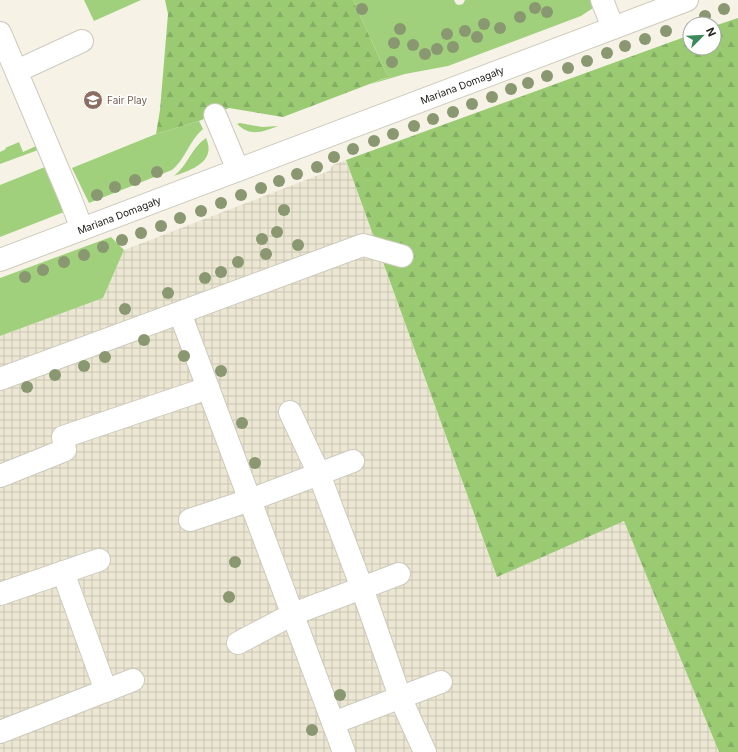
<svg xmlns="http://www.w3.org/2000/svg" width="738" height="752" font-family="Inter,sans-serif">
<defs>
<pattern id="industrial-grid" width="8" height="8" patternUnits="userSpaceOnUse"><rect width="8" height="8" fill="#ece7d3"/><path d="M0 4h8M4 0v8" fill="none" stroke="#cac6b5"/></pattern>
<pattern id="forest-firs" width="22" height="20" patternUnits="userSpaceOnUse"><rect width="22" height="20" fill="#9acb73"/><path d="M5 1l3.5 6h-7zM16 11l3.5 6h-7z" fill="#84ae63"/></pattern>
</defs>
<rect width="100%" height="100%" fill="#f6f3e6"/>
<path fill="url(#industrial-grid)" d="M346 160 497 577 624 520 719 752H0V336L103 298 124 250 329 171 333 165Z"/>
<g fill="#a1d07d">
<path d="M84 0H141L94 21Z"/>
<path d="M353 0H454L456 4 459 5 463 4 465 0H594L596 6 581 16 448 66 405 74 371 84 388 77Z"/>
<path d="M199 121 203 129C189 141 185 160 172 170L89 203 72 168 156 134Z"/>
<path d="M240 123 262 127 278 126C263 132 250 137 237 124Z"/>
<path d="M206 138C217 162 191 170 174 176 188 165 192 147 206 138Z"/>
<path d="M19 142 23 152 36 146 38 150 0 164V152L6 149 5 148Z"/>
<path d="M45 167 64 212 0 237V185Z"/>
<path d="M111 237 124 250 103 298 0 336V278Z"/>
</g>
<g fill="url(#forest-firs)">
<path d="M165 0H353L388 77 283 117 229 108 199 121 156 134 160 110 168 14Z"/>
<path d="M738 18V752H719L624 521 497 577 346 160 690 35V48H714V26Z"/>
</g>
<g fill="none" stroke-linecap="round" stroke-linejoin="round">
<g stroke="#cdcabd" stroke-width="24">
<g id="minor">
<path d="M602 0 613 28"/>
<path d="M0 33 70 198 82 229"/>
<path d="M17 71 82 41"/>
<path d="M215 115 238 170"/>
<path d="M0 260 687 0"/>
<path d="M180 313 344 752"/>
<path d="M0 379 363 245 402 256"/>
<path d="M290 412 319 474 362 588 400 697 425 752"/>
<path d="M0 476 65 450 63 437 208 388"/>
<path d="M190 520 250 500 353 461"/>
<path d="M63 572 106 691"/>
<path d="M0 594 99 560"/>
<path d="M238 643 293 614 399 574"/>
<path d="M333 723 441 682"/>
<path d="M0 732 133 680"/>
</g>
</g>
<use href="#minor" stroke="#fff" stroke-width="22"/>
</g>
<g fill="#899870">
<circle cx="535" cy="8" r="6"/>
<circle cx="362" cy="9" r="6"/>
<circle cx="724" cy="9" r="6"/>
<circle cx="547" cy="12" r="6"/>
<circle cx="705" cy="16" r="6"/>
<circle cx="520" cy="17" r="6"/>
<circle cx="484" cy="24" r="6"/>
<circle cx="500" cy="28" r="6"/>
<circle cx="400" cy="29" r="6"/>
<circle cx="465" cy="31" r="6"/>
<circle cx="666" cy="31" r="6"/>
<circle cx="447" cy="34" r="6"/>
<circle cx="477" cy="37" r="6"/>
<circle cx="645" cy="39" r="6"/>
<circle cx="394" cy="43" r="6"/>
<circle cx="413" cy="45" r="6"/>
<circle cx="625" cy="46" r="6"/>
<circle cx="453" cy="47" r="6"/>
<circle cx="437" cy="49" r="6"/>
<circle cx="607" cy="53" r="6"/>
<circle cx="425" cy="54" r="6"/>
<circle cx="587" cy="61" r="6"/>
<circle cx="392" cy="62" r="6"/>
<circle cx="568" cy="68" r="6"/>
<circle cx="547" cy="76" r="6"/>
<circle cx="528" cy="83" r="6"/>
<circle cx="511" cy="89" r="6"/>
<circle cx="492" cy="97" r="6"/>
<circle cx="472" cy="104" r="6"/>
<circle cx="453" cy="112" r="6"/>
<circle cx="433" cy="119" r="6"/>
<circle cx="414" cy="126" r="6"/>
<circle cx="393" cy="134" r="6"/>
<circle cx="374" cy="141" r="6"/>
<circle cx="353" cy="149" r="6"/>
<circle cx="334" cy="157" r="6"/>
<circle cx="317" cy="167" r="6"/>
<circle cx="157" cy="172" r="6"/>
<circle cx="297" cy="174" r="6"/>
<circle cx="135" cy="180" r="6"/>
<circle cx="279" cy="181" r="6"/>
<circle cx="115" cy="187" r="6"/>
<circle cx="261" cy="188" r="6"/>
<circle cx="97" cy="195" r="6"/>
<circle cx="241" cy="195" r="6"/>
<circle cx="221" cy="203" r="6"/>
<circle cx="284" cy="210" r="6"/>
<circle cx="201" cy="211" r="6"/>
<circle cx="180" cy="218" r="6"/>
<circle cx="161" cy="226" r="6"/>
<circle cx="277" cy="232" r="6"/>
<circle cx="141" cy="233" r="6"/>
<circle cx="262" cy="239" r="6"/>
<circle cx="122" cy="240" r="6"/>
<circle cx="298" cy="245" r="6"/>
<circle cx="103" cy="247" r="6"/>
<circle cx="266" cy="254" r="6"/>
<circle cx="84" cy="255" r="6"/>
<circle cx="64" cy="262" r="6"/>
<circle cx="238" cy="262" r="6"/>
<circle cx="43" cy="270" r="6"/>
<circle cx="221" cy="272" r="6"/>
<circle cx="25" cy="277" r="6"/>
<circle cx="205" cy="278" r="6"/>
<circle cx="168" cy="293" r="6"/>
<circle cx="125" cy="309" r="6"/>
<circle cx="144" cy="340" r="6"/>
<circle cx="184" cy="356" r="6"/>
<circle cx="105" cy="357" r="6"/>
<circle cx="84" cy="366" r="6"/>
<circle cx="221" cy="371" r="6"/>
<circle cx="55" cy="375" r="6"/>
<circle cx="27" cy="387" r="6"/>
<circle cx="242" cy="423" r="6"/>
<circle cx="255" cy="463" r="6"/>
<circle cx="235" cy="562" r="6"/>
<circle cx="229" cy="597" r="6"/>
<circle cx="340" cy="695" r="6"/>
<circle cx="312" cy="730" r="6"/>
</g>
<defs>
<g id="school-disc" transform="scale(1)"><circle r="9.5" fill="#8d6e63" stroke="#fff"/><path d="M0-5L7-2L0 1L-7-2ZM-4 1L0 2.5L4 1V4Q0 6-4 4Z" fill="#fff"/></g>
</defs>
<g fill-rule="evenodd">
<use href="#school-disc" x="93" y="100"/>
</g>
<g text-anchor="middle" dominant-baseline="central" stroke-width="3" stroke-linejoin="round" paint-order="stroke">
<g font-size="10" fill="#21201c" stroke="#fff">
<text transform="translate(462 85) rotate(-21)">Mariana Domagały</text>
<text transform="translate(119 215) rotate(-21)">Mariana Domagały</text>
</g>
<g font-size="10" fill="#785e54" stroke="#fff" text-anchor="start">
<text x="107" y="100">Fair Play</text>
</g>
</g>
<g transform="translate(702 36) rotate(66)"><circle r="19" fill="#ffffff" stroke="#a6a6a4"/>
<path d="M0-3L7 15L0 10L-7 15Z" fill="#3b8a5a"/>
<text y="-6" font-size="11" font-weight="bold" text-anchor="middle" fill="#21201c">N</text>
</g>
</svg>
